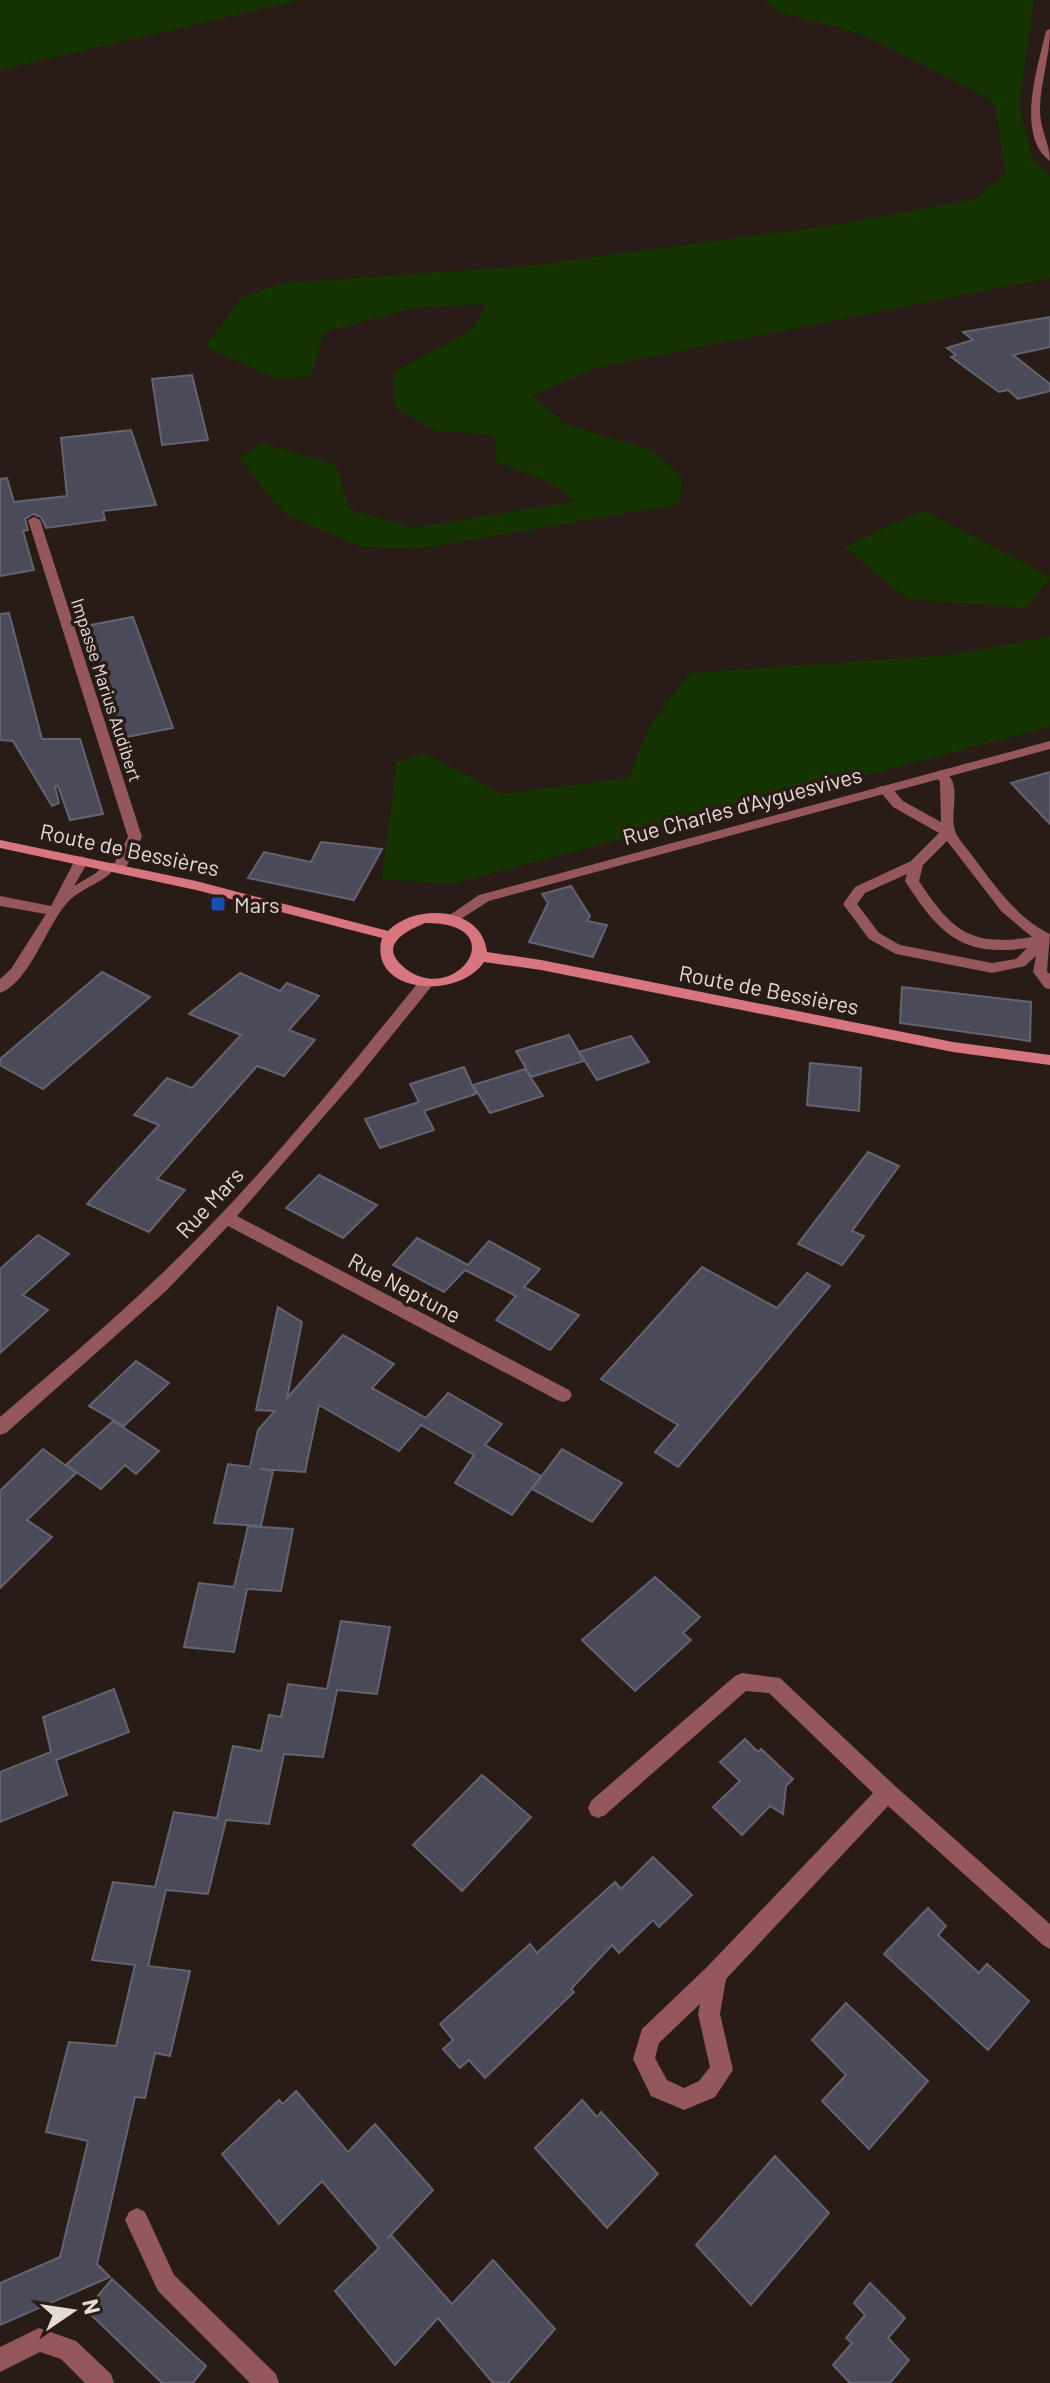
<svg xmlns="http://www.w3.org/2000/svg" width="1050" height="2383" font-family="Barlow,sans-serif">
<rect width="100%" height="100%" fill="#291b16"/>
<g fill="#163302">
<path d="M0 0H301L0 70Z"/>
<path d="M764 0H1034L1019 105 1033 159 1050 176V278L595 368 533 396 565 424 652 450 682 478 680 504 418 549 361 547 283 513 239 458 262 443 336 465 349 509 413 528 576 501 548 482 497 462 494 435 436 431 395 408 394 372 473 329 486 304 414 308 324 332 311 377 275 378 205 347 242 297 284 283 527 266 840 224 976 199 1006 174 994 101 863 35 779 12Z"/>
<path d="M923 510 1050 577V578L1026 608 907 599 845 547Z"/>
<path d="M1050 637V727L451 884 382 879 397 762 424 753 503 794 629 778 649 727 690 673 949 655Z"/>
</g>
<g fill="#4b4a59" stroke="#646372" stroke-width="2">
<path d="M1050 317V347L1013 355 1050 384V391L1018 399 1008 390 999 392 951 357 956 355 947 348 973 340 963 332Z"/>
<path d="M192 375 208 440 162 445 152 379Z"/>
<path d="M131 430 156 505 103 511 105 520 46 528 41 517 33 514 25 519 28 530 23 531 34 570 0 576V479L7 478 14 502 67 496 61 438Z"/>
<path d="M9 613 42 739H80L103 814 70 820 58 786 55 787 59 803 52 806 13 741 0 740V614Z"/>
<path d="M133 617 173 728 121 738 85 626Z"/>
<path d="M1050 772V824L1011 783Z"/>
<path d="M321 842 382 849 354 900 248 878 264 852 311 862Z"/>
<path d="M571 886 590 916 587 921 607 925 593 957 529 942 548 903 542 894Z"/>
<path d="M102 972 150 997 43 1089 0 1065V1059Z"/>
<path d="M240 973 280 991 287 983 319 996 289 1030 315 1040 284 1076 257 1066 157 1179 185 1190 149 1232 87 1204 159 1125 134 1115 151 1096 167 1078 192 1088 241 1035 189 1014Z"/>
<path d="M902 987 1031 1002 1030 1041 900 1023Z"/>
<path d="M569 1035 584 1061 531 1077 516 1051Z"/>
<path d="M631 1036 649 1062 597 1080 579 1052Z"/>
<path d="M810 1063 861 1068 859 1111 807 1105Z"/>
<path d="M464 1067 476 1094 424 1111 434 1130 380 1148 365 1119 419 1102 410 1084Z"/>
<path d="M525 1069 543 1096 490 1113 473 1085Z"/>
<path d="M868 1152 899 1166 852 1231 864 1236 842 1265 798 1244Z"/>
<path d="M319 1175 377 1205 343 1238 286 1208Z"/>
<path d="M38 1235 69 1254 23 1295 48 1310 0 1353V1269Z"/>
<path d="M417 1238 468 1265 489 1241 540 1269 524 1287 579 1315 550 1350 496 1320 516 1296 465 1270 444 1292 393 1265Z"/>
<path d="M702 1267 777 1308 807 1273 830 1286 678 1467 655 1452 678 1425 601 1379Z"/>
<path d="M278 1307 302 1322 287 1398 343 1335 394 1364 372 1388 426 1418 448 1393 502 1424 485 1445 541 1476 512 1515 455 1483 474 1455 421 1425 399 1451 319 1405 305 1472 260 1469 273 1471 261 1526 214 1523 228 1464 250 1467 258 1430 275 1411 256 1410Z"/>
<path d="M136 1361 169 1383 124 1426 89 1406Z"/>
<path d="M113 1421 159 1451 136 1474 125 1465 101 1489 66 1465Z"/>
<path d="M43 1449 76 1473 27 1520 52 1537 0 1588V1491Z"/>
<path d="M562 1449 622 1483 592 1522 532 1489Z"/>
<path d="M248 1526 293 1529 281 1591 247 1589 234 1652 184 1647 199 1583 234 1587Z"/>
<path d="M655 1577 700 1617 683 1633 691 1640 635 1691 582 1640Z"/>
<path d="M341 1621 390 1627 377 1694 337 1690 323 1757 284 1754 269 1824 226 1820 208 1894 166 1890 148 1966 190 1971 170 2056 155 2053 145 2098 135 2097 97 2264 110 2277 0 2325V2283L60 2257 88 2141 46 2132 69 2042 116 2046 135 1965 92 1960 113 1882 155 1887 174 1812 217 1818 233 1746 261 1751 269 1715 281 1717 288 1684 327 1689Z"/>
<path d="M114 1689 129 1732 56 1760 67 1795 0 1822V1772L51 1752 43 1717Z"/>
<path d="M745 1739 758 1752 761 1749 793 1779 786 1786 783 1814 770 1806 742 1835 713 1807 740 1781 720 1762Z"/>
<path d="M482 1775 531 1817 462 1891 413 1845Z"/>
<path d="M653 1857 692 1895 659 1927 653 1920 619 1953 612 1945 571 1989 574 1992 485 2078 469 2060 460 2068 443 2049 453 2040 440 2024 530 1944 537 1953 615 1882 621 1889Z"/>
<path d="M928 1908 946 1926 938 1935 979 1973 987 1964 1029 2001 988 2050 884 1954Z"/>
<path d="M846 2003 928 2081 869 2149 822 2101 846 2075 812 2040Z"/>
<path d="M296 2091 348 2152 375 2124 433 2190 387 2239 391 2235 452 2304 493 2260 555 2329 508 2383H493L438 2318 395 2365 335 2291 379 2248 322 2181 279 2224 222 2154 279 2100 283 2104Z"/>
<path d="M582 2100 597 2117 601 2112 658 2174 607 2228 535 2148Z"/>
<path d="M775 2156 829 2213 751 2305 696 2245Z"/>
<path d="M112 2279 206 2366 193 2383H162L86 2310Z"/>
<path d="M870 2283 905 2318 888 2338 909 2360 890 2383H850L833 2365 852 2343 846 2338 865 2315 854 2303Z"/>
</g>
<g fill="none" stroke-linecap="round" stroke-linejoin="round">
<g fill="#94575c" fill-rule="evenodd">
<path d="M941 770C966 781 947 814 956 833 959 840 966 847 971 854 993 883 1016 918 1050 934L1047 971 1050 974V989L1045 988 1033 972 1036 956 1025 966 992 973 896 954 869 939 843 904 855 887 911 861 939 833 893 807 878 789 880 786H890L903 801 941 822 940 782 934 774ZM947 841 1002 912 1032 937C970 947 952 931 919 881L923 865ZM907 874 905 881C938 932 961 958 1027 948L1016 959 992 963 900 945 879 933 857 904 865 893Z"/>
<path d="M82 856 89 860 74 886 96 873 105 863H115L117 866C104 884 81 887 67 903 46 926 30 982 0 993V979L11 969 46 914 0 906V896L51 906 75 860Z"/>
<path d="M39 2328 76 2341 111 2374 114 2383H85L61 2359 40 2352 0 2372V2347Z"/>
</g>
<g fill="#94575c" fill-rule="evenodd">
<path d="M34 517 40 520 142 837 124 871 119 872 112 868 128 837 28 520Z"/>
<path d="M1050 741V749L489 901 456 922H446L444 919 479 895Z"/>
<path d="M426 978 433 983 431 987 359 1076 237 1216 569 1390 572 1395 569 1400 563 1402 557 1400 228 1226 167 1290 6 1433 0 1435V1417C52 1372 105 1328 155 1280 252 1189 337 1083 421 979Z"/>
<path d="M742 1673 780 1678 894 1785 1050 1924V1949L1043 1945 888 1806 726 1979 720 2014 733 2070 715 2097 684 2110 651 2096 633 2059 642 2029 708 1966 873 1793 769 1693 746 1691 605 1815 598 1818 591 1815 588 1808 591 1801 735 1676ZM700 2004 698 2014 710 2067 699 2081 684 2088 667 2080 655 2058 659 2043Z"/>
<path d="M137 2208 145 2212 174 2275 276 2374 279 2383H250L158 2291 125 2220 129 2212Z"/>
</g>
<path fill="#94575c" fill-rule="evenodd" d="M1050 29C1050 57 1040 83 1040 111 1040 129 1050 144 1050 161 1015 136 1038 66 1046 31Z"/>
<path fill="#d7767e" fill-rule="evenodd" d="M0 840 196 881 388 931C415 903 482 906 487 952L541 960 953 1042 1050 1055V1065L953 1052 541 970 484 962C458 1001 367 993 382 938L196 890 0 848ZM425 923C515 922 457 1007 406 969 377 947 403 932 425 923Z"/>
</g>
<rect fill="#1a4fb4" stroke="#291b16" stroke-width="3" x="210" y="896" width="16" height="16" rx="4"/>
<g text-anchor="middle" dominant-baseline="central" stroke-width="7" stroke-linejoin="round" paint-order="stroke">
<g font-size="18" fill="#e4dad6" stroke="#291b16">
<text transform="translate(107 690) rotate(72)">Impasse Marius Audibert</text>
</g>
<g font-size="22" fill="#e4dad6" stroke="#291b16">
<text transform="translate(742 805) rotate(-15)">Rue Charles d'Ayguesvives</text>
<text transform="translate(130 849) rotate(12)">Route de Bessières</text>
<text transform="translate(769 989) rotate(11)">Route de Bessières</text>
<text transform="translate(209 1202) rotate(-47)">Rue Mars</text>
<text transform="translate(405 1287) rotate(28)">Rue Neptune</text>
</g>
<g font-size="22" fill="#e4dad6" stroke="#291b16" text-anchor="start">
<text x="234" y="904">Mars</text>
</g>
</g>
<g transform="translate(72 2311) rotate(77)" stroke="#291b16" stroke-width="6" paint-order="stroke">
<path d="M0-6L14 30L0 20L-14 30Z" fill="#e4dad6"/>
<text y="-12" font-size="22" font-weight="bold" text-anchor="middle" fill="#e4dad6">N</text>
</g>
</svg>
